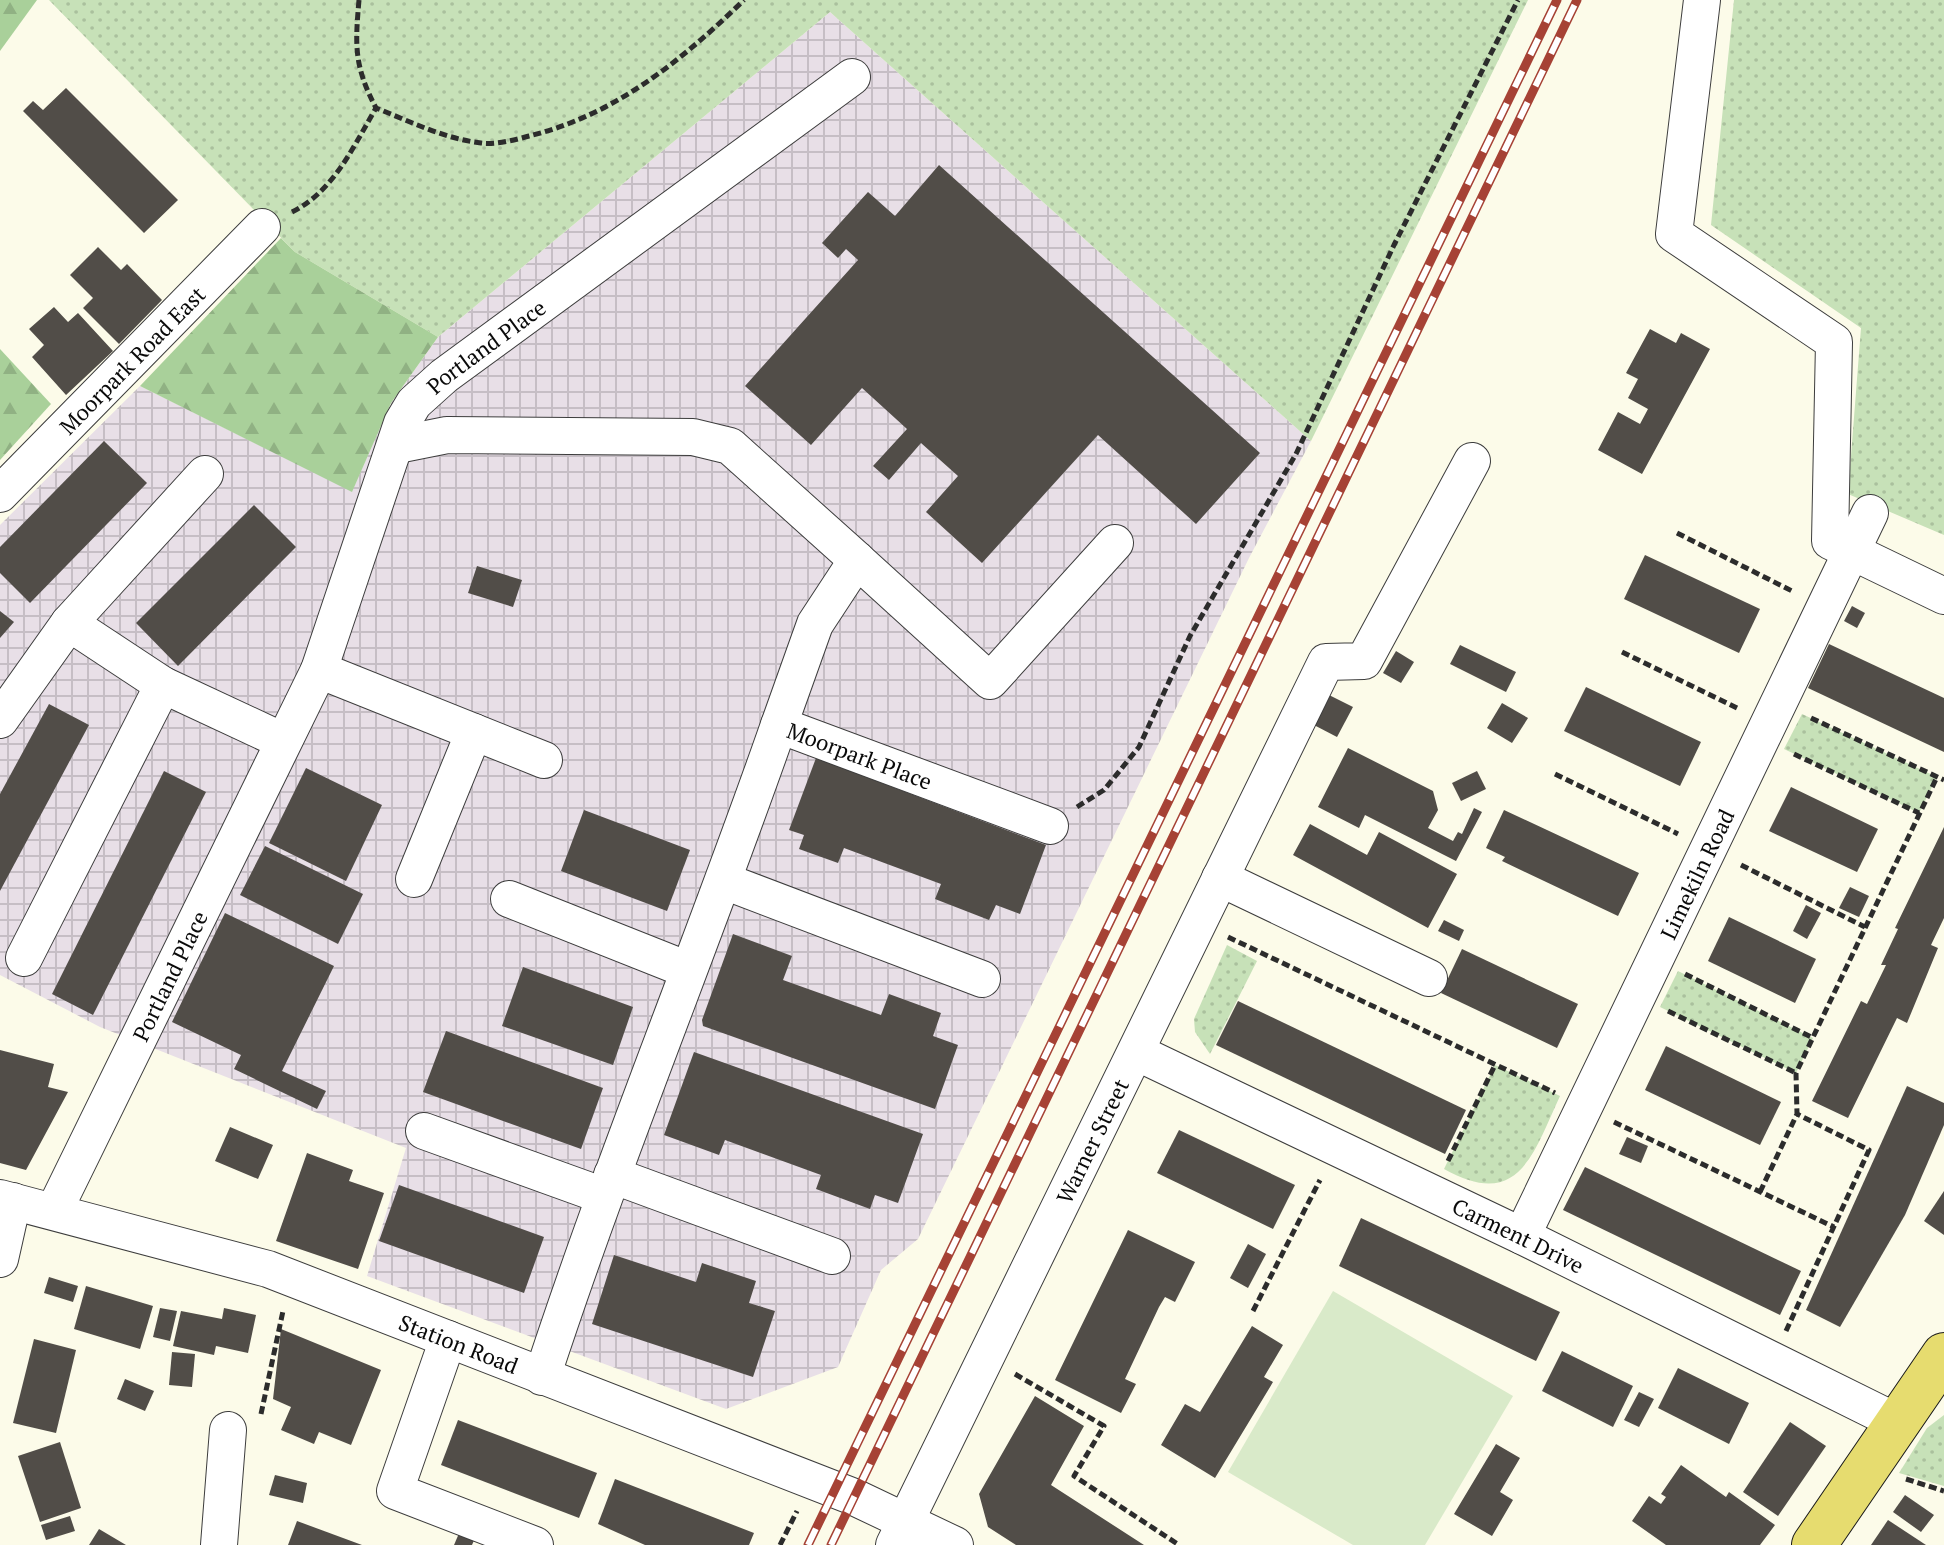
<svg xmlns="http://www.w3.org/2000/svg" width="1944" height="1545" font-family="'PT Serif',serif">
<defs>
<pattern id="industrial-grid" width="8" height="8" patternUnits="userSpaceOnUse" patternTransform="scale(2)"><rect width="8" height="8" fill="#e8dfe7"/><path d="M0 4h8M4 0v8" fill="none" stroke="#c6bec5"/></pattern>
<pattern id="grass-dots" width="8" height="8" patternUnits="userSpaceOnUse" patternTransform="scale(2)"><rect width="8" height="8" fill="#c7e1b8"/><path d="M2 2h.1M6 6h.1" fill="none" stroke="#aac09d" stroke-width="1.8" stroke-linecap="round"/></pattern>
<pattern id="forest-firs" width="22" height="20" patternUnits="userSpaceOnUse" patternTransform="scale(2)"><rect width="22" height="20" fill="#a9d09a"/><path d="M5 1l3.5 6h-7zM16 11l3.5 6h-7z" fill="#90b183"/></pattern>
</defs>
<rect width="100%" height="100%" fill="#fcfbe9"/>
<path fill="url(#industrial-grid)" d="M830 12 1311 441 1249 558 918 1239 881 1270 838 1367 726 1409 367 1276 406 1148 100 1027 0 975V525L140 386 352 491 391 403 438 337Z"/>
<g fill="url(#grass-dots)">
<path d="M49 0H1528L1311 441 830 12 438 337 295 252Z"/>
<path d="M1734 0H1944V535L1848 494 1861 328 1711 225Z"/>
<path d="M1802 714 1937 777 1919 813 1784 749Z"/>
<path d="M1227 945 1257 961 1210 1054 1195 1032 1194 1019Z"/>
<path d="M1678 971 1813 1038 1796 1073 1660 1007Z"/>
<path d="M1495 1065 1560 1096C1533 1154 1519 1211 1444 1169Z"/>
<path d="M1944 1415V1486L1899 1473 1927 1428Z"/>
</g>
<g fill="url(#forest-firs)">
<path d="M0 0H37L0 51Z"/>
<path d="M281 238 295 252 438 337 391 403 352 492 140 386Z"/>
<path d="M0 349 51 404 0 460Z"/>
</g>
<path fill="#d9eac9" d="M1333 1291 1513 1396 1425 1545H1353L1228 1472Z"/>
<g fill="#514d48">
<path d="M66 88 178 200 144 233 23 111 33 101 43 110Z"/>
<path d="M939 165 1260 453 1196 524 1098 435 982 563 926 512 958 476 921 443 889 480 873 466 907 429 862 388 811 445 745 386 858 260 846 249 838 258 822 243 868 192 895 216Z"/>
<path d="M98 247 121 270 127 264 162 300 119 344 83 308 93 298 70 275Z"/>
<path d="M54 307 68 322 78 313 113 351 66 395 32 357 44 345 29 329Z"/>
<path d="M1650 329 1676 343 1681 333 1710 349 1642 474 1598 450 1618 412 1640 424 1648 409 1628 398 1638 379 1626 373Z"/>
<path d="M104 441 147 483 30 603 0 573V547Z"/>
<path d="M254 505 296 547 178 666 136 623Z"/>
<path d="M1645 555 1760 609 1739 653 1624 599Z"/>
<path d="M477 566 522 580 513 607 468 593Z"/>
<path d="M1852 606 1865 613 1857 628 1844 621Z"/>
<path d="M0 611 14 622 0 638Z"/>
<path d="M1829 644 1944 698V752L1808 688Z"/>
<path d="M1460 645 1516 672 1506 692 1450 664Z"/>
<path d="M1396 651 1414 662 1401 683 1383 673Z"/>
<path d="M1586 687 1701 742 1680 786 1564 731Z"/>
<path d="M1327 694 1353 707 1337 737 1312 724Z"/>
<path d="M1502 703 1528 718 1512 743 1487 728Z"/>
<path d="M49 704 89 725 0 891V794Z"/>
<path d="M1348 748 1433 791 1438 810 1428 828 1453 841 1458 832 1462 834 1474 808 1482 812 1456 861 1365 815 1359 828 1318 807Z"/>
<path d="M816 758 1046 845 1020 914 996 905 989 920 935 899 941 884 844 848 838 863 799 849 804 835 789 830Z"/>
<path d="M306 768 382 805 346 881 269 843Z"/>
<path d="M164 771 206 792 93 1015 52 994Z"/>
<path d="M1477 771 1486 789 1461 801 1452 783Z"/>
<path d="M1791 787 1878 829 1857 872 1769 831Z"/>
<path d="M584 810 690 850 667 911 561 871Z"/>
<path d="M1504 810 1639 873 1618 916 1502 861 1505 857 1486 848Z"/>
<path d="M1310 824 1367 855 1379 832 1457 874 1428 928 1293 855Z"/>
<path d="M1944 827V918L1931 945 1938 948 1907 1023 1897 1018 1848 1118 1812 1101 1861 1001 1867 1004 1886 965H1881L1898 929 1895 928Z"/>
<path d="M265 846 363 894 338 944 240 895Z"/>
<path d="M1850 887 1869 896 1859 917 1839 908Z"/>
<path d="M1806 905 1821 913 1807 939 1793 931Z"/>
<path d="M225 913 334 966 282 1071 326 1091 317 1109 234 1069 241 1055 172 1022Z"/>
<path d="M1729 917 1816 959 1795 1003 1708 961Z"/>
<path d="M1444 920 1464 930 1459 941 1438 931Z"/>
<path d="M733 934 792 956 783 980 881 1015 889 994 941 1013 933 1036 958 1045 935 1109 703 1026 702 1020Z"/>
<path d="M1462 949 1578 1004 1557 1048 1441 993Z"/>
<path d="M523 967 633 1007 613 1065 502 1026Z"/>
<path d="M1238 1001 1466 1110 1445 1154 1216 1045Z"/>
<path d="M446 1031 603 1088 581 1149 423 1092Z"/>
<path d="M1666 1046 1781 1102 1760 1145 1645 1090Z"/>
<path d="M0 1050 54 1064 48 1087 68 1092 26 1170 0 1163Z"/>
<path d="M694 1052 923 1134 898 1203 875 1195 870 1209 816 1189 821 1175 725 1140 719 1155 664 1135Z"/>
<path d="M1907 1086 1944 1103V1125L1905 1215 1840 1327 1806 1310Z"/>
<path d="M230 1127 273 1145 258 1179 215 1161Z"/>
<path d="M1179 1130 1295 1185 1273 1229 1157 1173Z"/>
<path d="M1627 1137 1648 1146 1641 1163 1619 1154Z"/>
<path d="M307 1153 353 1170 349 1181 384 1193 358 1269 276 1241Z"/>
<path d="M1585 1167 1801 1271 1780 1315 1563 1210Z"/>
<path d="M399 1185 544 1237 524 1293 379 1241Z"/>
<path d="M1944 1191V1235L1924 1221Z"/>
<path d="M1361 1218 1560 1312 1536 1361 1339 1266Z"/>
<path d="M1128 1230 1195 1262 1175 1302 1165 1297 1159 1307 1125 1379 1136 1384 1121 1413 1055 1380Z"/>
<path d="M1248 1244 1266 1254 1248 1288 1230 1278Z"/>
<path d="M614 1255 696 1282 702 1263 756 1281 749 1303 775 1311 753 1377 592 1324Z"/>
<path d="M49 1277 78 1286 73 1302 44 1293Z"/>
<path d="M86 1286 153 1306 140 1349 74 1329Z"/>
<path d="M160 1308 177 1311 170 1341 153 1337Z"/>
<path d="M224 1308 256 1315 248 1353 216 1346 214 1355 173 1346 181 1311 222 1319Z"/>
<path d="M1252 1326 1283 1345 1264 1377 1273 1382 1215 1478 1161 1445 1185 1404 1200 1412Z"/>
<path d="M281 1329 381 1370 351 1445 319 1432 314 1444 281 1430 291 1407 273 1399Z"/>
<path d="M34 1339 76 1350 56 1433 13 1423Z"/>
<path d="M1562 1351 1633 1386 1613 1427 1542 1391Z"/>
<path d="M172 1352 195 1354 192 1387 169 1385Z"/>
<path d="M1678 1368 1749 1403 1729 1444 1658 1408Z"/>
<path d="M125 1379 154 1391 145 1411 117 1399Z"/>
<path d="M1639 1392 1654 1399 1639 1427 1624 1420Z"/>
<path d="M1035 1396 1084 1426 1051 1485 1144 1545H1016L988 1527 979 1494Z"/>
<path d="M458 1420 597 1473 579 1518 441 1465Z"/>
<path d="M1790 1422 1826 1446 1778 1516 1743 1492Z"/>
<path d="M60 1442 81 1508 40 1522 18 1456Z"/>
<path d="M1496 1444 1520 1458 1500 1492 1513 1500 1492 1536 1454 1514Z"/>
<path d="M1681 1465 1726 1497 1729 1492 1775 1525 1760 1545H1666L1632 1521 1649 1496 1661 1504 1666 1497 1661 1494Z"/>
<path d="M275 1475 307 1483 303 1503 269 1495Z"/>
<path d="M615 1479 754 1533 749 1545H645L598 1524Z"/>
<path d="M1905 1495 1934 1515 1921 1532 1893 1512Z"/>
<path d="M70 1516 75 1531 46 1540 41 1525Z"/>
<path d="M1888 1520 1926 1545H1871Z"/>
<path d="M297 1521 362 1545H288Z"/>
<path d="M99 1529 126 1545H89Z"/>
<path d="M460 1531 475 1538 472 1545H454Z"/>
</g>
<g fill="none" stroke-linecap="round" stroke-linejoin="round">
<g stroke="#3d3d3d" stroke-width="38">
<g id="minor">
<path d="M1702 0 1674 234 1834 342 1830 541 1944 596"/>
<path d="M397 445 447 435 693 437 730 446 857 560"/>
<path id="s1" d="M0 494 262 227"/>
<path d="M69 623 163 685 283 741"/>
<path d="M319 670 544 760"/>
<path d="M0 720 69 623 205 474"/>
<path d="M779 725 815 624 857 560 990 681 1115 543"/>
<path d="M1220 878 1429 978"/>
<path d="M414 879 474 732"/>
<path d="M724 881 982 979"/>
<path d="M509 899 688 970"/>
<path d="M24 958 163 685"/>
<path id="s2" d="M1136 1052 1522 1236 1897 1422"/>
<path d="M424 1131 604 1196"/>
<path d="M612 1175 832 1256"/>
<path id="s3" d="M0 1198 268 1269 854 1497 955 1545"/>
<path id="s4" d="M54 1211 319 670 402 423 414 403 444 376 852 77"/>
<path id="s5" d="M1522 1236 1870 513"/>
<path d="M0 1259 13 1201"/>
<path d="M448 1339 395 1491 535 1545"/>
<path id="s6" d="M542 1377C614 1157 703 943 779 725L1050 826"/>
<path d="M219 1545 228 1430"/>
<path id="s7" d="M894 1545 1326 662 1364 661 1472 461"/>
</g>
</g>
<g stroke="#1b1b1b" stroke-width="46">
<path id="major" d="M1814 1545 1944 1355"/>
</g>
<g stroke="#2c2c2c" stroke-width="5" stroke-dasharray="8 4" stroke-linecap="butt">
<path d="M359 0C355 46 354 66 376 108"/>
<path d="M292 212C334 191 353 147 376 108 409 121 445 139 481 143 495 145 515 140 529 136 615 115 681 61 744 0"/>
<path d="M1677 533 1794 592"/>
<path d="M1622 652 1737 708"/>
<path d="M1811 718 1944 780"/>
<path d="M1794 754 1919 813"/>
<path d="M1555 774 1678 834"/>
<path d="M1077 807 1104 790 1139 747 1190 636 1296 454 1394 245 1518 0"/>
<path d="M1741 865 1865 927"/>
<path d="M1228 937 1555 1093"/>
<path d="M1685 974 1813 1038"/>
<path d="M1668 1011 1796 1073"/>
<path d="M1614 1122 1834 1227"/>
<path d="M1448 1161 1495 1065"/>
<path d="M1760 1192 1797 1114 1796 1073 1937 777"/>
<path d="M1253 1311 1320 1180"/>
<path d="M1786 1331 1869 1150 1797 1114"/>
<path d="M1015 1374 1104 1426 1074 1476 1179 1545"/>
<path d="M261 1414 283 1311"/>
<path d="M1906 1479 1944 1491"/>
<path d="M780 1545 797 1511"/>
</g>
<use href="#minor" stroke="#fff" stroke-width="36"/>
<use href="#major" stroke="#e6dc6f" stroke-width="44"/>
<g stroke="#a64235" stroke-width="9">
<g id="rail">
<path d="M808 1545 1557 0"/>
<path d="M831 1545 1577 0"/>
</g>
</g>
<use href="#rail" stroke="#fff" stroke-width="6" stroke-dasharray="18" stroke-linecap="butt"/>
</g>
<g text-anchor="middle" dominant-baseline="central" stroke-width="8" stroke-linejoin="round" paint-order="stroke">
<g font-size="22" fill="#0a0a0a" stroke="#fff">
<text stroke="none"><textPath href="#s4" startOffset="978">Portland Place</textPath></text>
<text stroke="none"><textPath href="#s1" startOffset="188">Moorpark Road East</textPath></text>
<text stroke="none"><textPath href="#s6" startOffset="780">Moorpark Place</textPath></text>
<text stroke="none"><textPath href="#s5" startOffset="402">Limekiln Road</textPath></text>
<text stroke="none"><textPath href="#s4" startOffset="262">Portland Place</textPath></text>
<text stroke="none"><textPath href="#s7" startOffset="450">Warner Street</textPath></text>
<text stroke="none"><textPath href="#s2" startOffset="424">Carment Drive</textPath></text>
<text stroke="none"><textPath href="#s3" startOffset="482">Station Road</textPath></text>
</g>
</g>
</svg>
